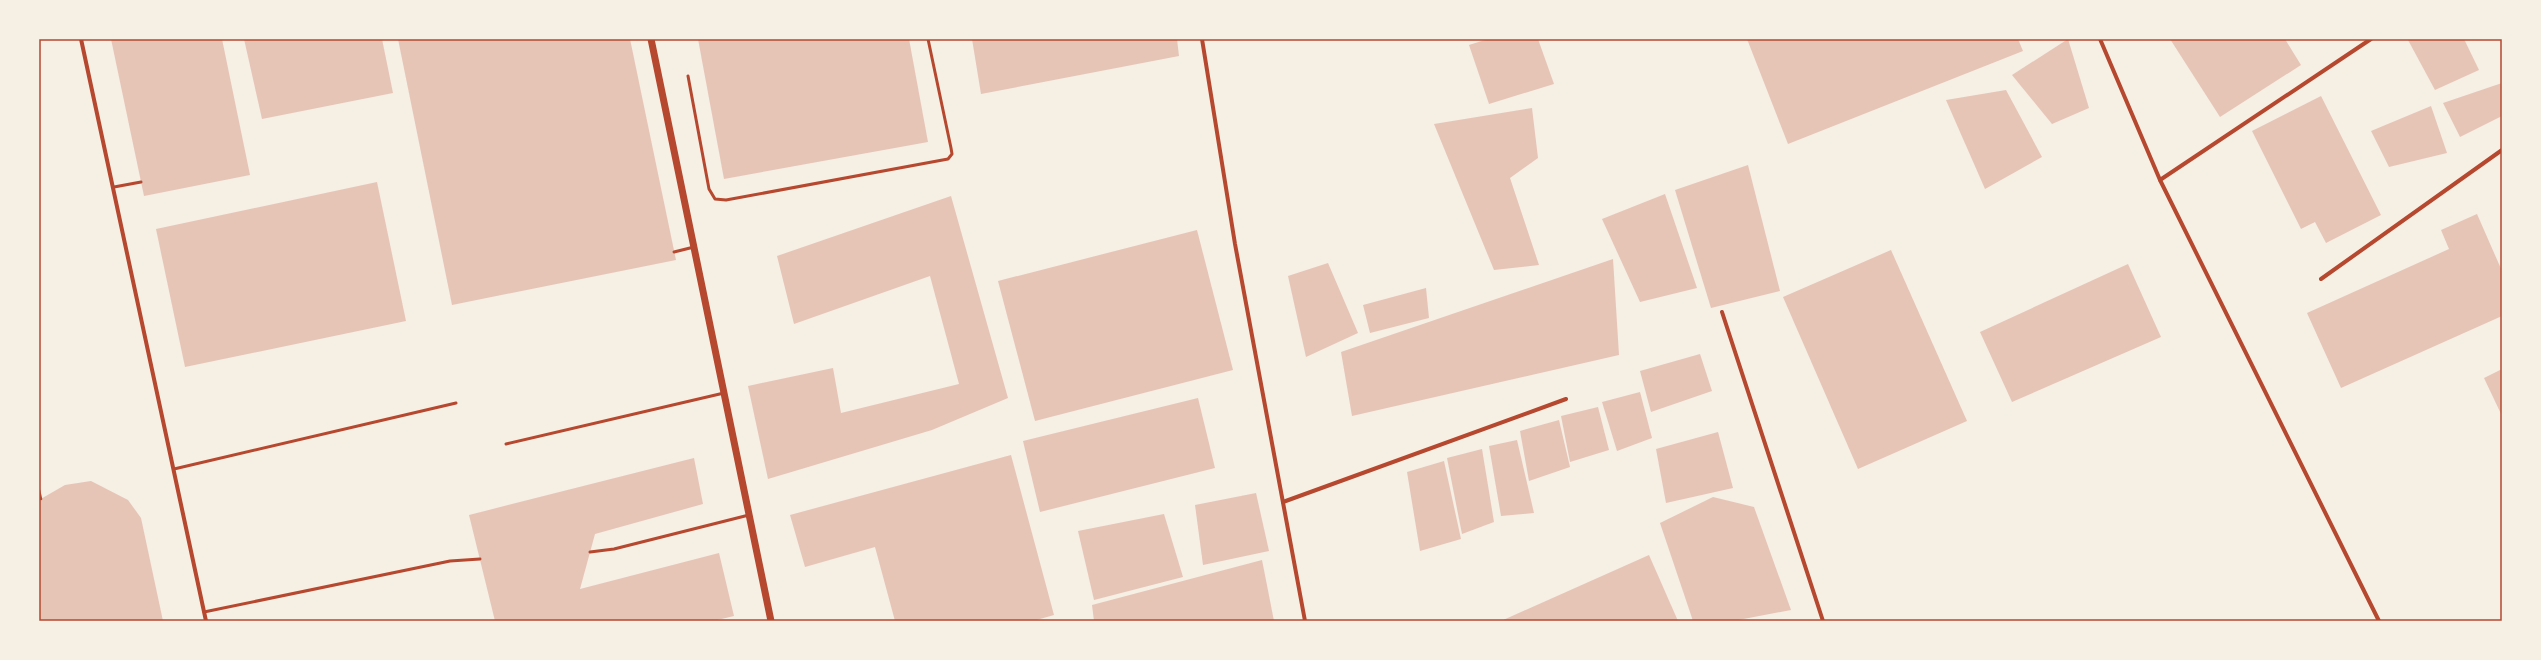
<svg xmlns="http://www.w3.org/2000/svg" width="2541" height="660" font-family="Signika,sans-serif">
<rect width="100%" height="100%" fill="#f6efe4"/>
<g fill="#e6c5b7">
<path d="M111 39H222L250 175 144 196Z"/>
<path d="M244 39H382L393 93 262 119Z"/>
<path d="M398 39H630L676 260 452 305Z"/>
<path d="M698 39H909L928 142 724 179Z"/>
<path d="M972 39H1177L1179 56 981 94Z"/>
<path d="M1488 39H1538L1554 84 1489 104 1469 45Z"/>
<path d="M1747 39H2018L2023 51 1788 144Z"/>
<path d="M2068 39 2089 108 2052 124 2012 75Z"/>
<path d="M2170 39H2285L2301 65 2220 117Z"/>
<path d="M2410 39H2464L2479 70 2435 90 2408 40Z"/>
<path d="M2502 83V116L2460 137 2443 103Z"/>
<path d="M2006 90 2042 157 1985 189 1946 100Z"/>
<path d="M2321 96 2381 215 2326 243 2315 222 2301 229 2252 131Z"/>
<path d="M2431 106 2447 153 2389 167 2371 131Z"/>
<path d="M1532 108 1538 158 1510 178 1539 265 1494 270 1434 124Z"/>
<path d="M1748 165 1780 291 1711 308 1675 190Z"/>
<path d="M377 182 406 321 185 367 156 229Z"/>
<path d="M1665 194 1697 288 1640 302 1602 219Z"/>
<path d="M951 196 1008 398 932 430 768 479 748 386 833 368 841 413 959 384 930 276 794 324 777 256Z"/>
<path d="M2477 214 2502 271V316L2341 388 2307 313 2449 249 2441 230Z"/>
<path d="M1197 230 1233 370 1035 421 998 281Z"/>
<path d="M1891 250 1967 421 1858 469 1783 297Z"/>
<path d="M1613 259 1619 355 1352 416 1341 352Z"/>
<path d="M1328 263 1358 333 1306 357 1288 276Z"/>
<path d="M2128 264 2161 337 2012 402 1980 332Z"/>
<path d="M1426 288 1429 318 1370 333 1363 305Z"/>
<path d="M1700 354 1712 391 1651 412 1640 371Z"/>
<path d="M2502 369V416L2484 378Z"/>
<path d="M1640 392 1652 438 1617 451 1602 402Z"/>
<path d="M1198 398 1215 468 1040 512 1023 441Z"/>
<path d="M1598 407 1609 450 1570 462 1561 416Z"/>
<path d="M1559 420 1570 467 1529 481 1520 431Z"/>
<path d="M1718 432 1733 488 1666 503 1656 449Z"/>
<path d="M1517 440 1534 513 1501 516 1489 446Z"/>
<path d="M1482 449 1494 522 1462 534 1447 458Z"/>
<path d="M1011 455 1054 615 1033 621H895L875 547 805 567 790 515Z"/>
<path d="M694 458 703 504 595 534 580 589 719 553 734 616 713 621H495L469 515Z"/>
<path d="M1444 461 1461 539 1420 551 1407 472Z"/>
<path d="M91 481 128 500 141 518 163 621H39V500L65 485Z"/>
<path d="M1256 493 1269 551 1203 565 1195 505Z"/>
<path d="M1713 497 1754 507 1791 610 1733 621H1693L1660 523Z"/>
<path d="M1164 514 1183 577 1094 600 1078 531Z"/>
<path d="M1649 555 1678 621H1501Z"/>
<path d="M1262 560 1274 621H1094L1092 605Z"/>
</g>
<g fill="none" stroke-linecap="round" stroke-linejoin="round">
<path stroke="#b5482f" stroke-width="2.5" d="M39 490 41 499"/>
<g stroke="#b5482f" stroke-width="3">
<path d="M688 76 709 189 715 199 726 200 948 159 952 154 951 148 928 39"/>
<path d="M114 187 141 182"/>
<path d="M674 252 694 247"/>
<path d="M506 444 724 393"/>
<path d="M174 469 456 403"/>
<path d="M590 552 614 549 749 515"/>
<path d="M204 612 450 561 480 559"/>
</g>
<g stroke="#b5482f" stroke-width="4">
<path d="M81 39 206 621"/>
<path d="M1202 39 1235 244 1305 621"/>
<path d="M2100 39 2160 180 2379 621"/>
<path d="M2160 180 2371 39"/>
<path d="M2321 279 2502 150"/>
<path d="M1722 312 1823 621"/>
<path d="M1283 502 1566 399"/>
</g>
<path stroke="#b5482f" stroke-width="7" d="M651 39 771 621"/>
</g>
<rect width="2541" height="660" fill="none" stroke="#f6efe4" stroke-width="80"/>
<rect x="40" y="40" width="2461" height="580" fill="none" stroke="#b5482f" stroke-width="1.5"/>
</svg>
